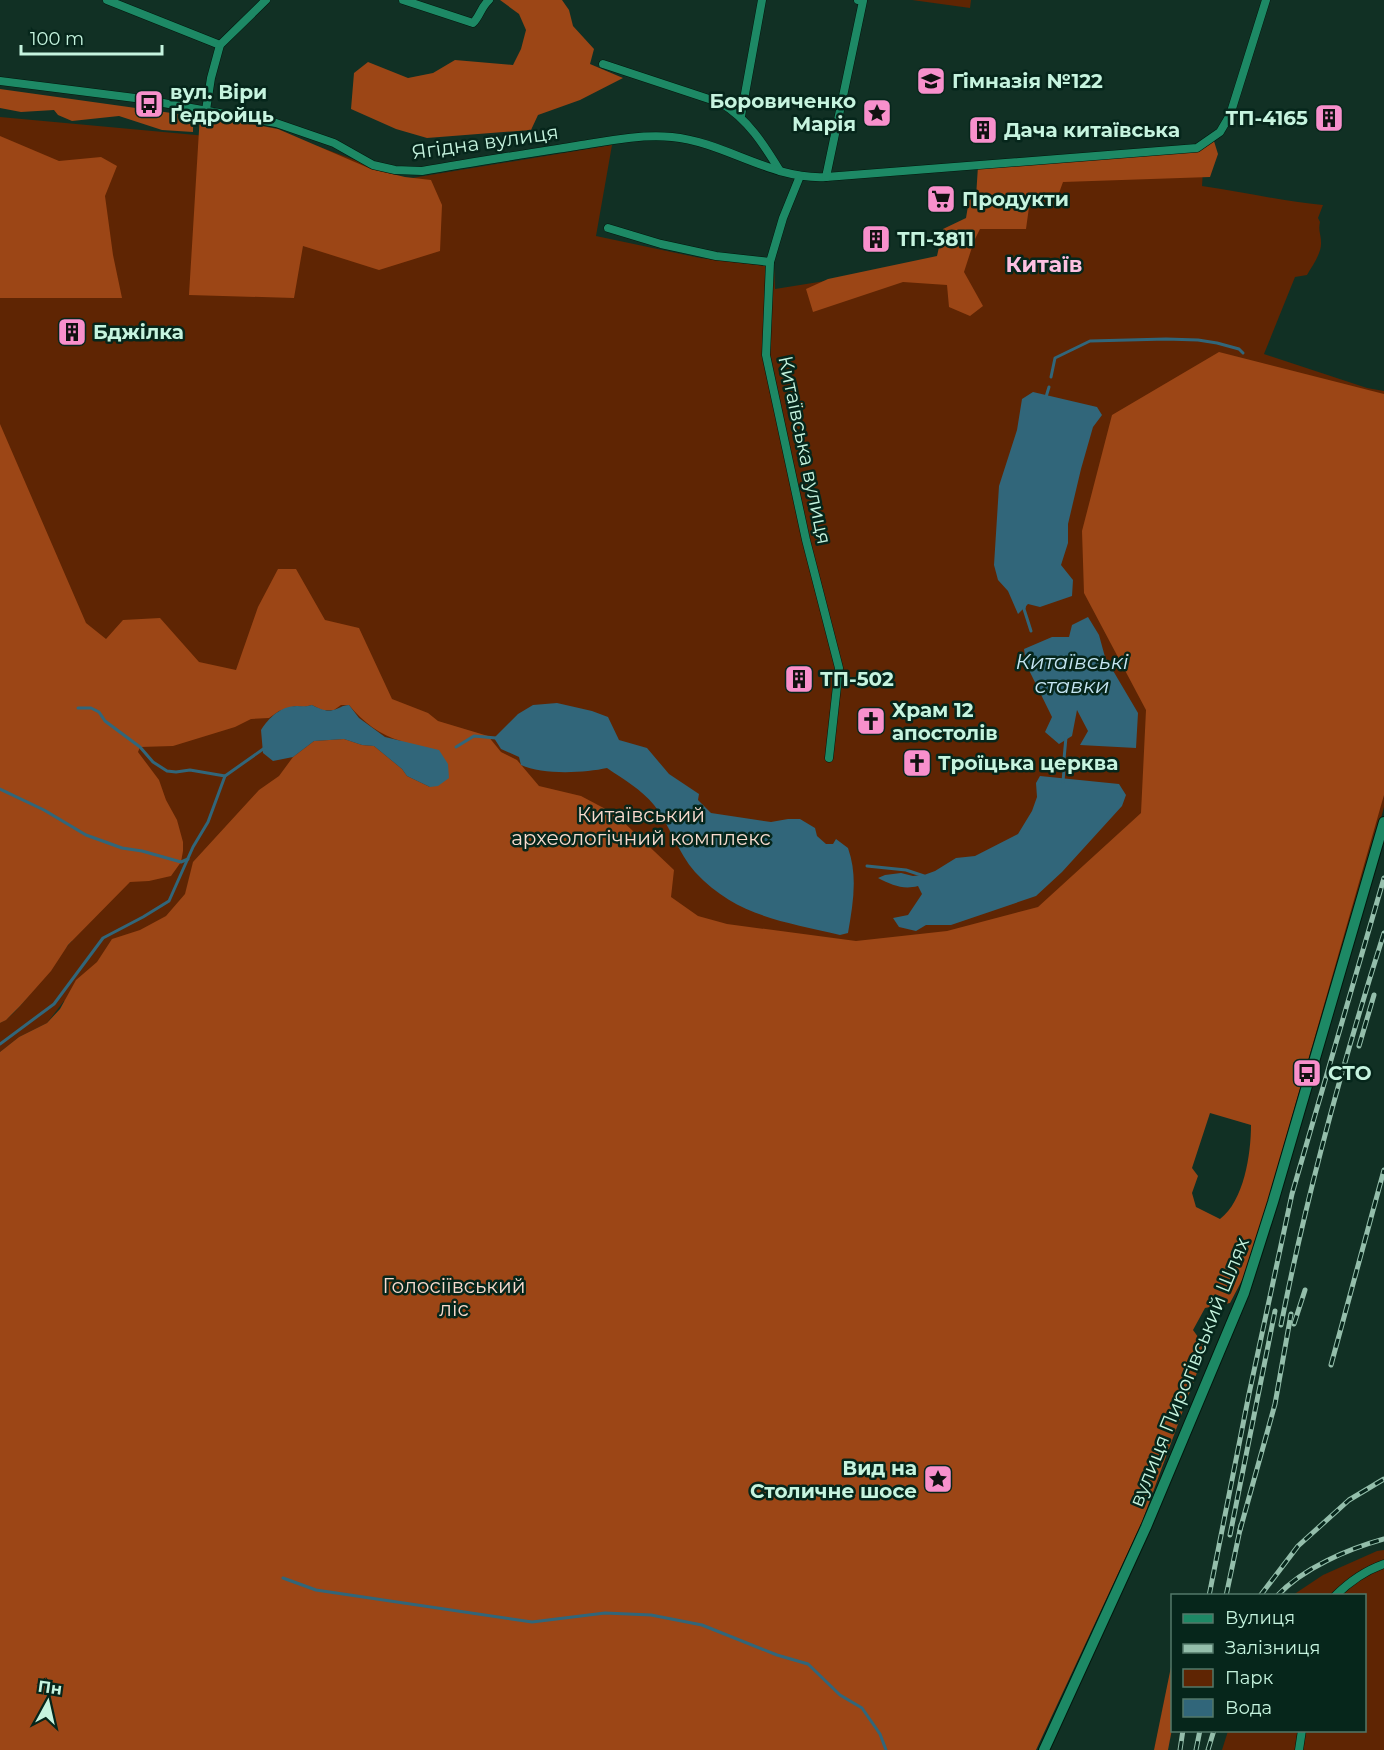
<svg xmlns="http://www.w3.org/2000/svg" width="1384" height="1750" font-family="Montserrat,sans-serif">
<rect width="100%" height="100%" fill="#113024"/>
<g fill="#5f2503">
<path d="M912 0H971L970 8Z"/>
<path d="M0 117 317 146 406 179 612 145 596 236 700 258 774 267 775 289 944 262 988 195 1204 154 1202 186C1243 192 1282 201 1323 205L1318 218 1320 222C1318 231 1321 234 1321 242 1322 253 1312 266 1307 275L1295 277 1264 354 1367 388 1384 391V807L1319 1047 64 1001 47 1023 19 1037 0 1052V1023C20 1015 54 959 72 941L0 504Z"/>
<path d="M1384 1550V1750H1222L1228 1731 1364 1730V1596L1293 1595 1323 1575 1377 1551Z"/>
</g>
<g fill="#9c4616" fill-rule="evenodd">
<path d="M500 0H562L569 10 573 26 594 49 590 64 623 78 580 100 538 115 531 130 427 138 396 129 351 109 354 73 368 62 408 78 433 73 455 60 513 65 521 49 526 30 519 14Z"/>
<path d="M0 89 193 116V132L162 130 119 116 72 121 58 115 54 110 21 112 0 108Z"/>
<path d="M200 114 278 129 371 169 405 177 431 180 442 205 440 251 379 270 303 246 294 298 189 295Z"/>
<path d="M0 136 59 161 101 157 117 166 105 196 113 255 122 298H0Z"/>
<path d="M1213 138 1218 154 1210 177 1063 182 1059 193 1030 200 1026 229H980L974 241 964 272 983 306 970 316 949 307 947 285 903 282 813 312 806 289 828 279 937 256 943 229 966 218 969 200 976 197 978 166 1187 150Z"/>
<path d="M1219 352 1384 394V795L1249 1267 1230 1303 1205 1308 1193 1330 1206 1348 1142 1522 1036 1750H0V1052L19 1037 47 1023 60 1009 76 980 97 962 112 939 140 930 166 916 185 894 193 862 259 790 279 776 293 757 314 741 344 739 362 745 374 746 402 769 407 776 430 787 401 741C380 735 363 722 349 705H341L334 710H322L312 705 304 707 295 706 279 711 269 718 251 719 235 727 173 746 140 747 138 752 159 780 166 800 177 820 183 842V851L181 862 171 876 149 881 130 882 68 945 51 971 20 1006 6 1020 0 1023V424L86 623 106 639 123 620 160 618 199 662 236 670 258 607 278 569H296L325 620 359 628 392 699 428 713 438 721 488 736 501 752 517 760 539 786 581 796 615 814 674 870 671 897 698 916 727 924 856 941 947 931 1038 907 1141 813 1146 710 1084 593 1082 531 1112 415ZM1210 1113 1251 1125C1251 1154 1244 1201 1220 1219L1196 1207 1192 1193 1198 1176 1192 1168Z"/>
<path d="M1172 1662V1729L1168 1750H1154Z"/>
</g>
<g fill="#31667a">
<path d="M1033 392 1097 407 1102 415 1093 427 1081 469 1068 524V543L1061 565 1073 580 1072 596 1040 607 1028 604 1018 614 1008 591 998 580 994 565 999 486 1017 430 1022 399Z"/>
<path d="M1088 617 1099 635 1105 657 1138 713 1136 748 1080 745 1088 731 1077 710 1072 736 1059 744 1045 732 1052 717 1026 664 1024 649 1052 637H1069L1072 625Z"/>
<path d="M557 703 592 711 608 717 619 740 647 748 669 774 699 794 698 800 711 813 771 822 788 819H800L815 828 817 836 826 844H833L836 839 848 848C858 876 853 904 848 933L840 935C783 921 737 917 695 872 678 853 670 825 654 805 642 790 623 779 607 768 585 773 542 775 521 765L519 757 501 749 494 738 518 714 533 705Z"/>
<path d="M312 705C318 708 326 712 333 710 339 709 342 705 349 705L359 718 385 737 439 750 448 764 449 778 438 786 430 787 407 776 402 769 374 746 362 745 344 739 314 741 293 757 273 761 263 753 261 730C269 718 280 706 297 706 302 706 306 707 312 705Z"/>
<path d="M1040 776 1119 784 1126 795 1122 806 1062 872 1036 896 951 925H926L916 931 899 927 893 918 908 915 922 894 918 886C903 890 892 885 878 878L885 875 901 873 913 876 924 875 935 871 956 858 975 856 1018 834 1032 811 1037 797 1036 783Z"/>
</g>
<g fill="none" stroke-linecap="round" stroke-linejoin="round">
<g stroke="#31667a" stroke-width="3">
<path d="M1051 377 1055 358 1090 341 1166 339 1198 340 1217 343 1239 349 1243 353"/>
<path d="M1046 397 1049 387"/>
<path d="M1025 604 1024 609 1031 631"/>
<path d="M78 708H91L99 712 105 721 140 747 153 762 167 771 176 772 190 770 225 776"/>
<path d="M456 747 474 736 496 738"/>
<path d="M1064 759 1066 737"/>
<path d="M1063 782 1064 769"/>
<path d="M0 789 44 810 86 835 122 848 142 851 181 862 188 859"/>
<path d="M867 866 906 870 924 876"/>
<path d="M0 1044 54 1004 103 938 143 917 169 901 193 847 208 822 225 776 266 747"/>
<path d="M283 1578 316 1590 532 1622 605 1613 651 1615 702 1625 777 1655 808 1664 840 1695 862 1708 880 1734 886 1750"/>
</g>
<g stroke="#00180d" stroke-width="9">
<g id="minor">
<path d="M107 0 220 45"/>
<path d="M403 0 473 23C480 16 481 7 489 0"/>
<path d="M603 64 721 103C748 119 764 145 780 171"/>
<path d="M0 81 135 98 276 123 334 143 373 165 395 170 422 171C473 162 525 154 576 146 607 141 640 134 672 137 725 142 771 180 826 177L1197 148 1220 132 1230 115 1266 0"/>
<path d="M206 110 211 78 220 45 266 0"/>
<path d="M741 116 762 0"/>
<path d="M800 176 783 218 770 262 766 355 806 540 839 668 829 758"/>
<path d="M826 177 863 1 858 0"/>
<path d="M608 228 661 244 716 256 770 262"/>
<path d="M1335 1596C1350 1581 1364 1571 1384 1564"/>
<path d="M1299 1750 1302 1730"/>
</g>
</g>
<g stroke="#00180d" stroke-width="12">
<path id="tertiary" d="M1044 1750 1146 1527 1244 1293 1273 1202 1384 822"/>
</g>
<use href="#minor" stroke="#1d8965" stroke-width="8"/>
<use href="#tertiary" stroke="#1d8965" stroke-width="10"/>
<g stroke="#94beab" stroke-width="5">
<g id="rail">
<path d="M1359 1046 1374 995"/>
<path d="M1294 1324 1305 1290"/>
<path d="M1281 1325C1307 1193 1343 1062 1384 933"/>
<path d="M1331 1365 1384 1170"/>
<path d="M1240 1530 1275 1404 1291 1314"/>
<path d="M1230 1535 1275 1311"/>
<path d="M1209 1596 1249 1394 1292 1194 1384 878"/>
<path d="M1226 1596 1241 1525"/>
<path d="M1260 1596 1298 1546 1349 1500 1384 1479"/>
<path d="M1277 1596C1303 1568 1348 1549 1384 1539"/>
<path d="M1180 1750 1183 1730"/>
<path d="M1196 1750 1200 1730"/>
<path d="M1208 1750 1214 1730"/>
</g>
</g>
<use href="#rail" stroke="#06261b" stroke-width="3" stroke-dasharray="9" stroke-linecap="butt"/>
</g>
<defs>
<g id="school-square" transform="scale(1.5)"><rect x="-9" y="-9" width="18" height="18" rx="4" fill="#f890cc" stroke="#06261b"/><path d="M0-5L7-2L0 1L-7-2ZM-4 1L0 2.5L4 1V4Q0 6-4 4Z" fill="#111"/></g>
<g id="bus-square" transform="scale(1.5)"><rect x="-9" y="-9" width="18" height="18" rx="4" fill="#f890cc" stroke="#06261b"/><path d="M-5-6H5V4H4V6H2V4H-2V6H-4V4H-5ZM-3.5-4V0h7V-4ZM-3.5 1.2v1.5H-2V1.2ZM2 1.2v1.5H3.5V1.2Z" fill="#111"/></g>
<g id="sight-square" transform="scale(1.5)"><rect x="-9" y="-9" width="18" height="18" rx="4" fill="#f890cc" stroke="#06261b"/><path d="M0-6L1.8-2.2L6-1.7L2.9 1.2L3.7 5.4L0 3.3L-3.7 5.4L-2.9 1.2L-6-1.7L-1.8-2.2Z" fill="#111"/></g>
<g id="building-square" transform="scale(1.5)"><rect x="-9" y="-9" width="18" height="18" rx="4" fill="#f890cc" stroke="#06261b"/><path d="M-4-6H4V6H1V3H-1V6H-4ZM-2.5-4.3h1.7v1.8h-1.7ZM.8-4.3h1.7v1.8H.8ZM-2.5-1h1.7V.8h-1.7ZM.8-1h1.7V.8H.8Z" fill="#111"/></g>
<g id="supermarket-square" transform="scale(1.5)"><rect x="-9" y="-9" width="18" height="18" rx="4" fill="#f890cc" stroke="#06261b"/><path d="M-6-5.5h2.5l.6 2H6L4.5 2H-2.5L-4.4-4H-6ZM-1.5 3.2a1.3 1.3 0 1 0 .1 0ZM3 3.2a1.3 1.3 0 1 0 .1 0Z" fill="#111"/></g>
<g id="church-square" transform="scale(1.5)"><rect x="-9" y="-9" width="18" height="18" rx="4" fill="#f890cc" stroke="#06261b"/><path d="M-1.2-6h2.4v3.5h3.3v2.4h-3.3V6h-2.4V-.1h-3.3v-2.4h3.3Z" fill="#111"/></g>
</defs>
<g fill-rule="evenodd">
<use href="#school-square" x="931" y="81"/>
<use href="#bus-square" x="149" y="104"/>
<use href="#sight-square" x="877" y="113"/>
<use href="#building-square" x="1329" y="118"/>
<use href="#building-square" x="983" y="130"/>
<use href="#supermarket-square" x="941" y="199"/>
<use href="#building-square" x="876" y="239"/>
<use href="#building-square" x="72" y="332"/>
<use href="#building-square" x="799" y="679"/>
<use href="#church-square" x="871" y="721"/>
<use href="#church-square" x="917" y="763"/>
<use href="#bus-square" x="1307" y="1073"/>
<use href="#sight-square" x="938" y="1479"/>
</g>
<g text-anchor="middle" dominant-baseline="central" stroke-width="5" stroke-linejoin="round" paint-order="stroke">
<g font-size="20" font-weight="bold" fill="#c6f4df" stroke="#06261b" text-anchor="start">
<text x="952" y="81">Гімназія №122</text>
<text x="170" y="92">вул. Віри<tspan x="170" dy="23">Ґедройць</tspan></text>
<text x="856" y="101" text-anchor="end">Боровиченко<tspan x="856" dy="23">Марія</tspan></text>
<text x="1308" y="118" text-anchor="end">ТП-4165</text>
<text x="1004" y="130">Дача китаївська</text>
<text x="962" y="199">Продукти</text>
<text x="897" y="239">ТП-3811</text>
<text x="93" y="332">Бджілка</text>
<text x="820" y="679">ТП-502</text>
<text x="892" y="710">Храм 12<tspan x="892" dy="23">апостолів</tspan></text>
<text x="938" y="763">Троїцька церква</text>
<text x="1328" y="1073">СТО</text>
<text x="917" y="1468" text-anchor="end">Вид на<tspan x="917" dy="23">Столичне шосе</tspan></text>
</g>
<g font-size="20" fill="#c6f4df" stroke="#06261b">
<text transform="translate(485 142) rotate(-8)">Ягідна вулиця</text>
<text transform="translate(805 450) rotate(78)">Китаївська вулиця</text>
<text transform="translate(1189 1372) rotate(-68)">вулиця Пирогівський Шлях</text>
</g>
<g font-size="20" fill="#f9dbce" stroke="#06261b">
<text x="641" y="815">Китаївський<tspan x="641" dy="23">археологічний комплекс</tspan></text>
<text x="454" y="1286">Голосіївський<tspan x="454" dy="23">ліс</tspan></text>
</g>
<g font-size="21" font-style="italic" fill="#c6e6f3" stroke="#06261b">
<text x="1072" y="661">Китаївські<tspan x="1072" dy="24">ставки</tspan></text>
</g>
<g font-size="22" font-weight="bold" fill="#fdc1e2" stroke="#06261b">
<text x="1044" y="264">Китаїв</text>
</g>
</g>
<rect x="1171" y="1594" width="195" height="138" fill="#06261b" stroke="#537869" stroke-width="1.5"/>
<rect x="1183" y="1614" width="30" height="9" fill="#1d8965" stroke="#537869" stroke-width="1.5"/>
<text x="1225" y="1624" font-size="18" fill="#c6f4df">Вулиця</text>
<rect x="1183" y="1644" width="30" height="9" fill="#94beab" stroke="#537869" stroke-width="1.5"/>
<text x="1225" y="1654" font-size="18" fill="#c6f4df">Залізниця</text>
<rect x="1183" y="1669" width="30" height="18" fill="#5f2503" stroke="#537869" stroke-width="1.5"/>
<text x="1225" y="1684" font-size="18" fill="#c6f4df">Парк</text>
<rect x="1183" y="1699" width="30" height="18" fill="#31667a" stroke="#537869" stroke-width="1.5"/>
<text x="1225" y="1714" font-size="18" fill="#c6f4df">Вода</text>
<g transform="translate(48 1702) rotate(8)" stroke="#06261b" stroke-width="4.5" paint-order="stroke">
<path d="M0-4.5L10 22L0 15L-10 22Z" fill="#c6f4df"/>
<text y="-9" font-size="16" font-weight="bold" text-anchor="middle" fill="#c6f4df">Пн</text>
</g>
<path d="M21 45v9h141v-9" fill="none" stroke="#c6f4df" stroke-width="3"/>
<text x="30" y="45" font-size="18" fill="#c6f4df" stroke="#06261b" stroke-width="4.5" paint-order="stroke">100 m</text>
</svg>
